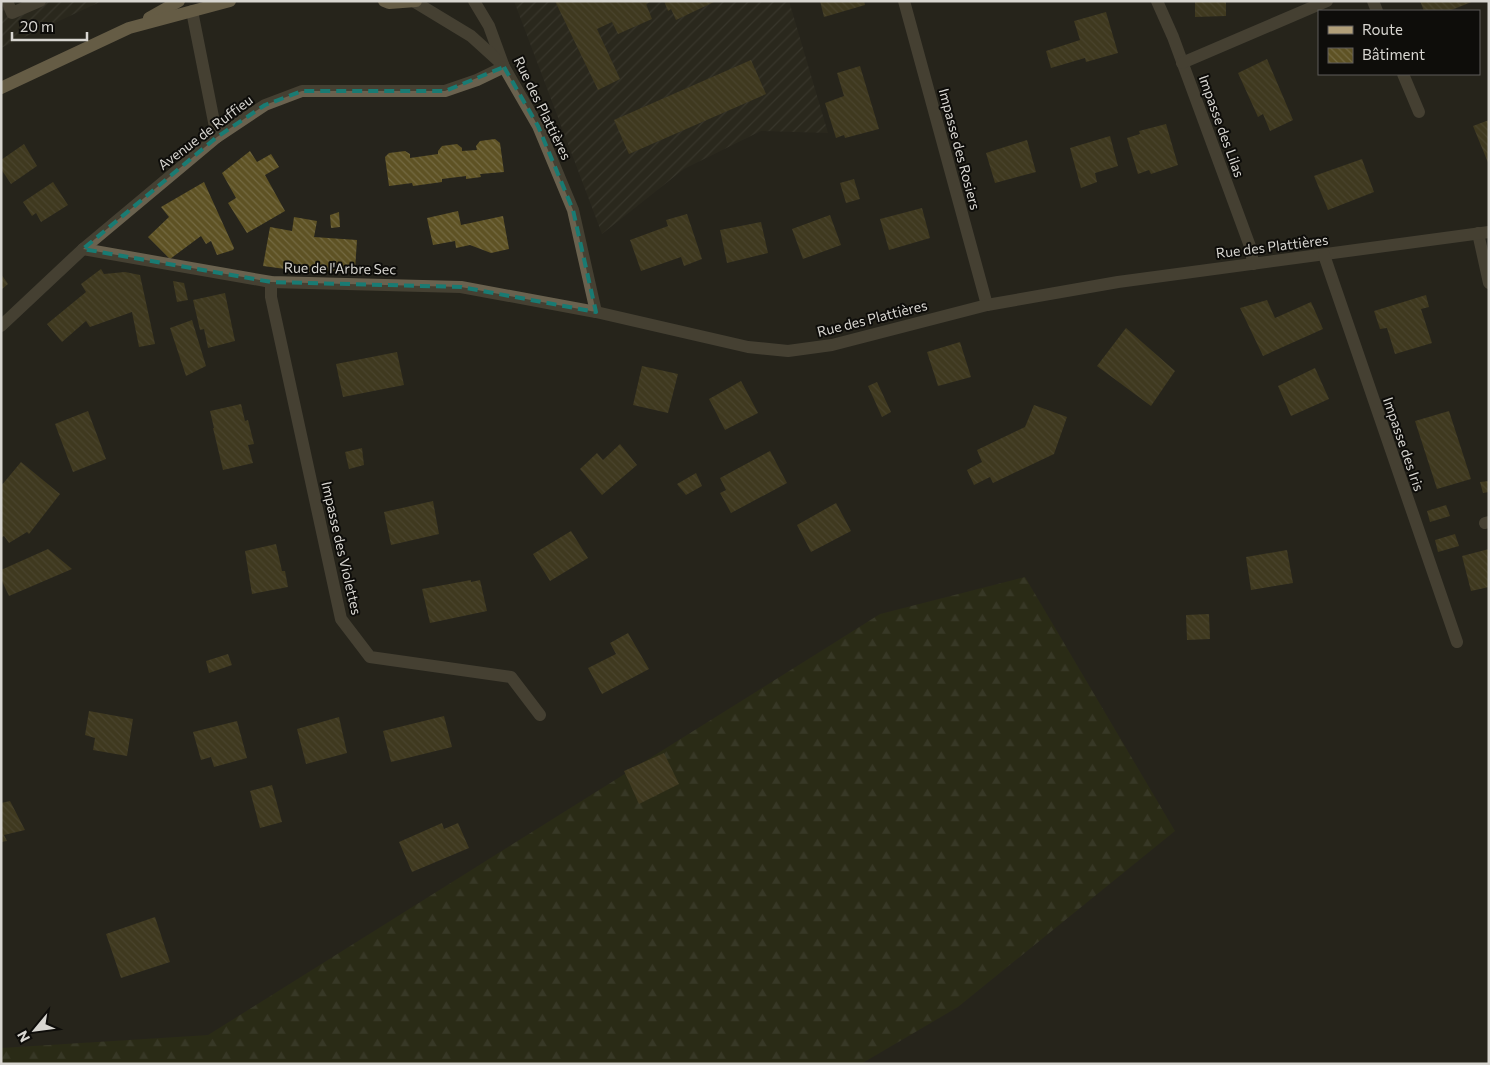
<svg xmlns="http://www.w3.org/2000/svg" width="1490" height="1065" font-family="Commissioner,sans-serif">
<defs>
<pattern id="industrial-furrows" width="10" height="10" patternUnits="userSpaceOnUse" patternTransform="scale(1.25)"><rect width="10" height="10" fill="#302d20"/><path d="M-1 1l2-2M0 10L10 0M9 11l2-2" fill="none" stroke="#4d4b3f"/></pattern>
<pattern id="forest-firs" width="22" height="20" patternUnits="userSpaceOnUse" patternTransform="scale(1.25)"><rect width="22" height="20" fill="#303311"/><path d="M5 1l3.5 6h-7zM16 11l3.5 6h-7z" fill="#4d5033"/></pattern>
<pattern id="building-back-hatch" width="6" height="6" patternUnits="userSpaceOnUse" patternTransform="scale(1.25)"><rect width="6" height="6" fill="#5e5224"/><path d="M-1 5l2 2M0 0l6 6M5-1l2 2" fill="none" stroke="#746a43"/></pattern>
</defs>
<rect width="100%" height="100%" fill="#26241c"/>
<g fill="url(#industrial-furrows)">
<path d="M1 1H102L1 48Z"/>
<path d="M514 1H789L828 133 761 131 684 169 602 234Z"/>
</g>
<path fill="url(#forest-firs)" d="M1025 577 1175 831 958 1007 861 1064H1V1048L208 1035 880 614Z"/>
<g fill="url(#building-back-hatch)">
<path d="M555 1H652L646 4 652 19 618 34 612 22 597 29 620 79 598 90Z"/>
<path d="M664 1H716L676 20 671 9 668 11Z"/>
<path d="M820 1H864L865 5 824 17Z"/>
<path d="M1195 1H1226V16L1195 17Z"/>
<path d="M1420 1H1474L1449 11H1424Z"/>
<path d="M1106 12 1118 53 1086 62 1085 58 1051 68 1046 51 1080 40 1074 21Z"/>
<path d="M1267 59 1293 120 1270 131 1263 114 1258 117 1238 73Z"/>
<path d="M751 60 766 94 629 154 614 120Z"/>
<path d="M860 66 879 129 845 138 844 135 836 138 825 103 844 96 837 73Z"/>
<path d="M1489 120V165L1473 126Z"/>
<path d="M1166 124 1178 165 1151 174 1149 170 1138 174 1127 138 1140 134 1139 131Z"/>
<path d="M1110 136 1118 166 1095 173 1097 182 1081 188 1070 148Z"/>
<path d="M495 139 500 143 504 172 480 174 481 177 466 179V176L442 179V182L413 186 412 183 389 186 385 157 389 153 405 151 410 154V158L438 154V151L442 146 457 144 462 148V151L477 150 476 146 480 141Z"/>
<path d="M1027 140 1036 172 995 183 986 153Z"/>
<path d="M24 144 37 166 11 184 1 169V160Z"/>
<path d="M250 151 257 162 271 154 279 167 265 175 285 211 247 233 228 203 236 198 222 173Z"/>
<path d="M1362 159 1374 192 1328 210 1314 176Z"/>
<path d="M854 179 860 199 846 203 840 183Z"/>
<path d="M53 182 68 205 41 222 36 213 32 216 23 202Z"/>
<path d="M204 182 234 248 233 250 217 255 211 241 206 244 201 236 170 259 148 237 169 217 161 207Z"/>
<path d="M922 208 930 238 889 250 880 219Z"/>
<path d="M458 211 461 225 503 216 509 249 491 253 470 245 456 248 455 241 433 245 427 218Z"/>
<path d="M339 212 340 227 331 228 330 215Z"/>
<path d="M687 214 702 259 684 266 681 257 641 271 630 240 668 226 666 220Z"/>
<path d="M830 215 841 245 803 259 792 229Z"/>
<path d="M294 217 317 221 314 237 357 240 355 270 308 272 263 266 270 227 292 231Z"/>
<path d="M761 222 768 253 727 263 720 230Z"/>
<path d="M101 269 104 274 125 272 140 275 155 344 139 347 132 312 90 327 86 321 62 342 47 324 86 292 81 284Z"/>
<path d="M1 274 8 284 1 290Z"/>
<path d="M173 281 184 283 188 300 177 302Z"/>
<path d="M225 293 235 341 208 348 204 329 200 330 193 300Z"/>
<path d="M1426 295 1429 307 1421 309 1432 343 1395 354 1387 328 1380 329 1374 311Z"/>
<path d="M1267 300 1275 318 1311 302 1323 329 1263 356 1240 308Z"/>
<path d="M192 320 206 366 186 376 170 328Z"/>
<path d="M1126 328 1175 371 1151 406 1097 366Z"/>
<path d="M960 342 971 377 938 386 927 352Z"/>
<path d="M397 352 404 385 343 397 336 364Z"/>
<path d="M642 366 678 374 668 413 633 405Z"/>
<path d="M1315 368 1329 399 1291 416 1278 386Z"/>
<path d="M741 381 758 413 725 430 709 399Z"/>
<path d="M877 382 891 412 882 417 868 386Z"/>
<path d="M241 404 245 421 248 420 254 444 248 445 253 463 223 470 213 428H214L210 411Z"/>
<path d="M1034 405 1067 417 1054 454 993 483 990 477 974 485 967 470 982 462 977 450 1025 427Z"/>
<path d="M88 411 106 459 73 472 55 424Z"/>
<path d="M1449 411 1471 479 1437 489 1415 421Z"/>
<path d="M620 444 637 465 602 495 580 469 597 453 603 460Z"/>
<path d="M362 448 364 465 349 469 345 452Z"/>
<path d="M770 451 787 483 731 513 720 493 726 490 720 478Z"/>
<path d="M21 462 60 494 29 534 27 532 9 543 4 536 1 538V486Z"/>
<path d="M696 473 702 486 686 495 677 484Z"/>
<path d="M1489 481V492L1483 493 1480 482Z"/>
<path d="M433 501 439 534 391 545 384 512Z"/>
<path d="M836 503 851 531 811 552 797 525Z"/>
<path d="M1446 505 1450 516 1430 522 1427 511Z"/>
<path d="M571 531 588 558 550 581 533 554Z"/>
<path d="M1455 534 1459 546 1438 552 1435 540Z"/>
<path d="M276 544 282 571H285L288 587 252 594 245 551Z"/>
<path d="M48 549 72 569 9 596 1 579V570Z"/>
<path d="M1489 549V587L1471 591 1462 556Z"/>
<path d="M1287 550 1293 583 1251 590 1246 557Z"/>
<path d="M471 580V582L480 580 487 611 430 623 422 589Z"/>
<path d="M1209 614 1210 639 1187 640 1186 615Z"/>
<path d="M628 633 649 669 602 694 588 668 616 654 610 643Z"/>
<path d="M228 654 232 665 209 673 206 661Z"/>
<path d="M89 711 133 719 127 756 93 750 95 738 85 735Z"/>
<path d="M444 716 452 747 391 762 383 731Z"/>
<path d="M339 717 347 753 306 764 297 729Z"/>
<path d="M237 721 247 758 214 767 211 757 201 760 193 732Z"/>
<path d="M664 753 679 784 639 804 624 771Z"/>
<path d="M272 785 282 822 260 828 250 791Z"/>
<path d="M10 801 25 830 4 835 7 841 1 842V803Z"/>
<path d="M442 823 444 829 458 823 469 848 412 872 399 842Z"/>
<path d="M155 917 170 962 121 978 106 934Z"/>
</g>
<g fill="none" stroke-linecap="round" stroke-linejoin="round">
<g stroke="#6a624f" stroke-width="12">
<path d="M7 1 12 13 40 1"/>
<path d="M474 1 489 26 504 67 538 126 573 210 596 312"/>
<path d="M904 1 987 305"/>
<path d="M1157 1 1173 37 1251 249 1253 264"/>
<path d="M1373 1 1377 11"/>
<path d="M415 2 471 36 503 65"/>
<path d="M192 11 217 137"/>
<path d="M1182 63 1327 1"/>
<path d="M1403 74 1419 112"/>
<path d="M1478 233 1489 283"/>
<path d="M83 249 271 282 461 287 596 312 748 347 788 351 832 345 987 305 1118 282 1489 232"/>
<path d="M1324 255 1457 642"/>
<path d="M271 282V297L341 619 370 657 511 677 540 715"/>
<path d="M1 326 83 249 217 137 265 105 302 91H445L477 80 504 67"/>
<path d="M1485 523 1489 522"/>
</g>
<g stroke="#b19f79" stroke-width="12">
<path d="M384 1 389 3 416 1"/>
<path d="M149 18 179 1"/>
<path d="M1 88 129 28 230 1"/>
</g>
</g>
<path d="M0 0H1490V1065H0ZM504 67 538 126 573 210 596 312 461 287 271 282 83 249 217 137 265 105 302 91H445Z" fill="#26241c" fill-opacity=".55" fill-rule="evenodd"/>
<path fill="none" stroke="#197b73" stroke-width="4" stroke-dasharray="10 6" stroke-linejoin="round" d="M504 67 538 126 573 210 596 312 461 287 271 282 83 249 217 137 265 105 302 91H445Z"/>
<g text-anchor="middle" dominant-baseline="central" stroke-width="4" stroke-linejoin="round" paint-order="stroke">
<g font-size="14" fill="#d8d6d1" stroke="#0e0d0a">
<text transform="translate(543 108) rotate(64)">Rue des Plattières</text>
<text transform="translate(1222 126) rotate(70)">Impasse des Lilas</text>
<text transform="translate(205 132) rotate(-37)">Avenue de Ruffieu</text>
<text transform="translate(960 149) rotate(75)">Impasse des Rosiers</text>
<text transform="translate(1272 246) rotate(-7)">Rue des Plattières</text>
<text transform="translate(340 268) rotate(1)">Rue de l'Arbre Sec</text>
<text transform="translate(872 318) rotate(-14)">Rue des Plattières</text>
<text transform="translate(1404 444) rotate(71)">Impasse des Iris</text>
<text transform="translate(342 548) rotate(77)">Impasse des Violettes</text>
</g>
</g>
<rect width="1490" height="1065" fill="none" stroke="#d8d6d1" stroke-width="5"/>
<rect x="1318" y="10" width="162" height="65" fill="#0e0d0a" stroke="#5f5d5a"/>
<rect x="1328" y="26" width="25" height="8" fill="#b19f79" stroke="#5f5d5a"/>
<text x="1362" y="35" font-size="15" fill="#d8d6d1">Route</text>
<rect x="1328" y="48" width="25" height="15" fill="url(#building-back-hatch)" stroke="#5f5d5a"/>
<text x="1362" y="60" font-size="15" fill="#d8d6d1">Bâtiment</text>
<g transform="translate(35 1030) rotate(241)" stroke="#0e0d0a" stroke-width="4" paint-order="stroke">
<path d="M0-4L9 19L0 12L-9 19Z" fill="#d8d6d1"/>
<text y="-8" font-size="14" font-weight="bold" text-anchor="middle" fill="#d8d6d1">N</text>
</g>
<path d="M12 32v8h75v-8" fill="none" stroke="#d8d6d1" stroke-width="2.5"/>
<text x="20" y="32" font-size="15" fill="#d8d6d1" stroke="#0e0d0a" stroke-width="4" paint-order="stroke">20 m</text>
</svg>
